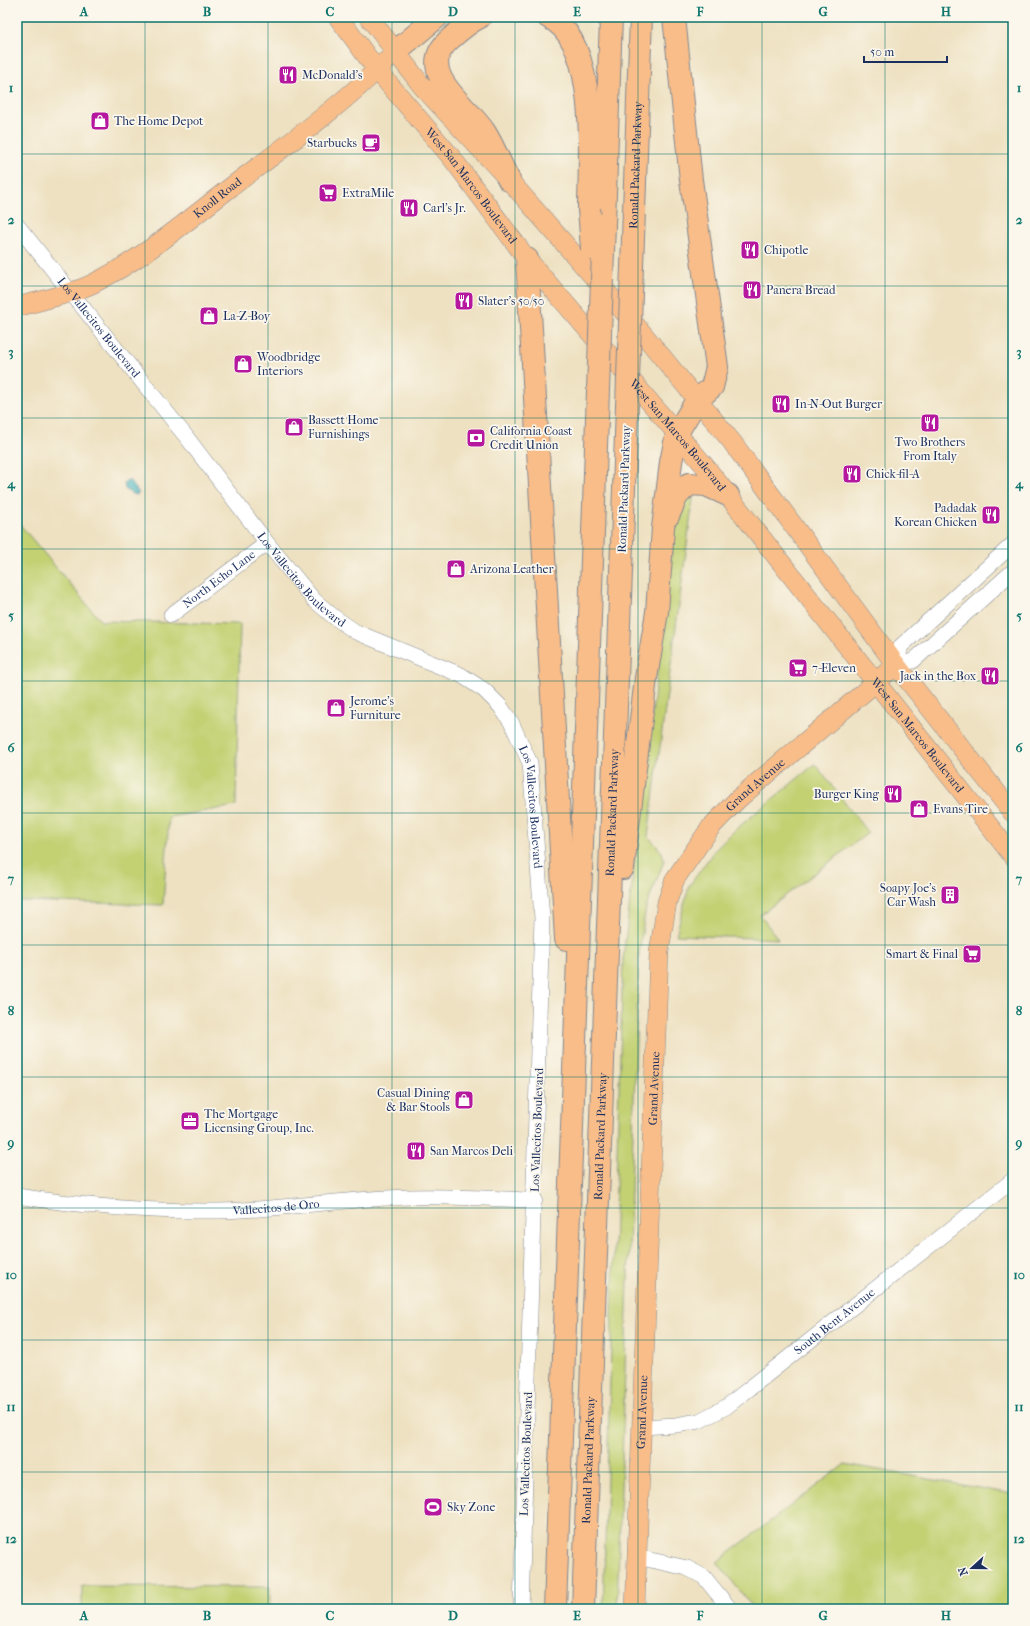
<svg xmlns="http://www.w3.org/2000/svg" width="1030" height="1626" font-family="'IM FELL French Canon',serif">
<rect width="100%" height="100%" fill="#fbf7ec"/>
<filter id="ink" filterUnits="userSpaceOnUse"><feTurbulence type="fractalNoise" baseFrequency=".025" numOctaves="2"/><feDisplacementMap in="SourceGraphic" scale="8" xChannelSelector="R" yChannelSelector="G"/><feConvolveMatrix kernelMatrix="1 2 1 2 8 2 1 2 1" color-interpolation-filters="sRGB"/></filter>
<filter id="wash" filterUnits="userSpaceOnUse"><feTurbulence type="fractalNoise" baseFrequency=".012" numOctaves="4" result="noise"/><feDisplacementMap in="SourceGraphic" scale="16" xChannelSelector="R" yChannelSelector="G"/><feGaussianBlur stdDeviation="0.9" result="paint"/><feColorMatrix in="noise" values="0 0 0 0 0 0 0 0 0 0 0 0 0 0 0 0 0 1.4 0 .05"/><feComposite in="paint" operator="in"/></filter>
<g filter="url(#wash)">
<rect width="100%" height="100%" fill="#eee1c1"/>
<g fill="#c3d173" stroke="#6f8068">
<path d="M694 492 648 836 662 852 664 861 646 907 639 953 617 1609H603L623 959 675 522 680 501Z"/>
<path d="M17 521 101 621 240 624 236 806 169 817 163 905 17 901Z"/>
<path d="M815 764 868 833 760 915 778 939 676 935 689 886 714 851 736 829Z"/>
<path d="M845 1464 1013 1494V1604L1007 1609H754L717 1562Z"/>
<path d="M82 1586 270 1587V1609H82Z"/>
</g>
<path fill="#3daeb7" stroke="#2c6e8a" d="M129 480 139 493 137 495 132 494 125 489 124 483Z"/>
</g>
<g filter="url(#ink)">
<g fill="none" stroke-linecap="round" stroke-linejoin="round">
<g stroke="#848890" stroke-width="16">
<g id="minor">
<path id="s1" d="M17 225 188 439 267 543 314 600 334 617 356 632 461 675 484 690 500 706 511 722 530 763 542 918 521 1609"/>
<path d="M1013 544 901 646 896 665 913 661 1013 571"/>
<path id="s2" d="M171 615 267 543"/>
<path id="s3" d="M17 1196C82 1206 152 1212 219 1211 283 1210 346 1198 411 1197 452 1196 494 1199 535 1200"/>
<path id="s4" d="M641 1427 676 1425 699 1421 726 1407 1013 1180"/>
<path d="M637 1557 687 1568 704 1577 730 1609"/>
</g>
</g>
<g stroke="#848890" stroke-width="20">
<g id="major">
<path id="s5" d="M338 17 377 70 452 158 527 259 704 465 1013 856"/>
<path d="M369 17 422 86 509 180 644 335 732 442 896 665 1013 813"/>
<path id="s6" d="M17 307C42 300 69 295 92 284 143 259 187 221 231 187 284 147 339 108 386 61"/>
<path id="s7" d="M635 1609 659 952 667 902 675 879 711 827 738 799 896 665"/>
</g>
</g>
<g stroke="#848890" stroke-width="24">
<g id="highway">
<path d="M480 17C469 22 459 31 450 39 413 72 466 104 484 131 494 146 500 164 509 180"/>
<path d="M548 17C600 40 589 161 589 209"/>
<path d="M395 52 437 17"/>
<path d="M604 224 611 17"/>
<path d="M527 259 566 939"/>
<path id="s8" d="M632 266 641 17"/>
<path d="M668 516 677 496 689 484 706 485 728 495"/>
<path d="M623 868 646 678 657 612 663 528 671 462 677 433 697 400 712 387 717 367 691 180 674 17"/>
<path d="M555 1609 598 390"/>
<path id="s9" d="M583 1609 626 434"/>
</g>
</g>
<use href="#minor" stroke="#fff" stroke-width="15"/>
<use href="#major" stroke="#f8bd89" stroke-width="19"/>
<use href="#highway" stroke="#f8bd89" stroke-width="22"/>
<g stroke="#848890" stroke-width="24" stroke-linecap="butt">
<g id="highway-bridge">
<path d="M589 209 592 249"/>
<path d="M598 390 604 224"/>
<path d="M626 434 632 266"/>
</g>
</g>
<use href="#highway-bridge" stroke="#f8bd89" stroke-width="22"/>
</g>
</g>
<path fill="none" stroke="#0f766e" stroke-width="1" stroke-opacity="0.55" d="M145 17V1609M268 17V1609M392 17V1609M515 17V1609M638 17V1609M762 17V1609M885 17V1609M17 154H1013M17 286H1013M17 418H1013M17 549H1013M17 681H1013M17 813H1013M17 945H1013M17 1077H1013M17 1208H1013M17 1340H1013M17 1472H1013"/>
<defs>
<g id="restaurant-square" transform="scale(1)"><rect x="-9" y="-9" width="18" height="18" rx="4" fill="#b5179e" stroke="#fbf7ec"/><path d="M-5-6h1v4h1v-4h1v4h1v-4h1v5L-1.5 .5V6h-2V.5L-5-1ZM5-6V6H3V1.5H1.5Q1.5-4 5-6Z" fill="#fff"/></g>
<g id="shop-square" transform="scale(1)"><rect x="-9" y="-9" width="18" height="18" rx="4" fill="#b5179e" stroke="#fbf7ec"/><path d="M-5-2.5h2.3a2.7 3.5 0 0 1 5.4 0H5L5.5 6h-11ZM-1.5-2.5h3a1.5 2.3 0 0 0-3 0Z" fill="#fff"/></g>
<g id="cafe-square" transform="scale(1)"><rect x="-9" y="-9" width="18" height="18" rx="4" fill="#b5179e" stroke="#fbf7ec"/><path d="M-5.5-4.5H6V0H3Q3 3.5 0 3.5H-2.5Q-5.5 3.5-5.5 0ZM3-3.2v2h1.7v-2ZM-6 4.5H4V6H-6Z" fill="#fff"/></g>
<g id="supermarket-square" transform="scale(1)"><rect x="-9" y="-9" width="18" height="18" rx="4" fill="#b5179e" stroke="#fbf7ec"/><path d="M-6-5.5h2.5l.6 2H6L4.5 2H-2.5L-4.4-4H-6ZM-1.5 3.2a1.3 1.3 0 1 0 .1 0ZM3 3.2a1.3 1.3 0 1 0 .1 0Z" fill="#fff"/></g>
<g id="bank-square" transform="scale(1)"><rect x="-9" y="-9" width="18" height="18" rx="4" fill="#b5179e" stroke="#fbf7ec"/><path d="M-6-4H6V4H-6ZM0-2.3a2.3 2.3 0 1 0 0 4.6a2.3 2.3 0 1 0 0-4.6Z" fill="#fff"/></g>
<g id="building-square" transform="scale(1)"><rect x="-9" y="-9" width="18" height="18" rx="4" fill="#b5179e" stroke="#fbf7ec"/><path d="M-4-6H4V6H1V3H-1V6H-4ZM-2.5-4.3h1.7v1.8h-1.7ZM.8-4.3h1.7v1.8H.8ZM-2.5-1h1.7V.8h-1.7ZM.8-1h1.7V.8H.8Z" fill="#fff"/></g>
<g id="office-square" transform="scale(1)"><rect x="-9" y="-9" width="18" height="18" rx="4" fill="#b5179e" stroke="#fbf7ec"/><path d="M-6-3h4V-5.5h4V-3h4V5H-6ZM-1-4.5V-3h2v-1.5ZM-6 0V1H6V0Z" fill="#fff"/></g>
<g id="stadium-square" transform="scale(1)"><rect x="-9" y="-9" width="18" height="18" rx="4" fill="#b5179e" stroke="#fbf7ec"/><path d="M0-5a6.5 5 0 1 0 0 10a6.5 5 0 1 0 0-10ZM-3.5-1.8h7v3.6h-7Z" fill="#fff"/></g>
</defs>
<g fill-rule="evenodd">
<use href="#restaurant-square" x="288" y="75"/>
<use href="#shop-square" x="100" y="121"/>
<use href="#cafe-square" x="371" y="143"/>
<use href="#supermarket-square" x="328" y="193"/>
<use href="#restaurant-square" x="409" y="208"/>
<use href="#restaurant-square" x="750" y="250"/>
<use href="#restaurant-square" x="752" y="290"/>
<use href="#restaurant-square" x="464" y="301"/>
<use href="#shop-square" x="209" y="316"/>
<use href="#shop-square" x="243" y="364"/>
<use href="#restaurant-square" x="781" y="404"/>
<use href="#restaurant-square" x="930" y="423"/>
<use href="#shop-square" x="294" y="427"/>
<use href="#bank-square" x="476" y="438"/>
<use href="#restaurant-square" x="852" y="474"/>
<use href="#restaurant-square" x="991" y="515"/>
<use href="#shop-square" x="456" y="569"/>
<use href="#supermarket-square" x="798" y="668"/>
<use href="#restaurant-square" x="990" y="676"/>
<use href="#shop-square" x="336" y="708"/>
<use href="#restaurant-square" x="893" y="794"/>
<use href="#shop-square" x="919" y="809"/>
<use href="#building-square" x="950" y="895"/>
<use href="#supermarket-square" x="972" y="954"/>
<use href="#shop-square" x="464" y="1100"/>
<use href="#office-square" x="190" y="1121"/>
<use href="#restaurant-square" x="416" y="1151"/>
<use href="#stadium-square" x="433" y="1507"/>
</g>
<g text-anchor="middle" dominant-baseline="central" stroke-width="3.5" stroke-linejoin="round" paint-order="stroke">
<g font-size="12" fill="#1b2f5e" stroke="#fbf7ec" text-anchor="start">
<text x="302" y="75">McDonald's</text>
<text x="114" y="121">The Home Depot</text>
<text x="357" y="143" text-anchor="end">Starbucks</text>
<text x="342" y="193">ExtraMile</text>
<text x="423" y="208">Carl's Jr.</text>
<text x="764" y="250">Chipotle</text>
<text x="766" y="290">Panera Bread</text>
<text x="478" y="301">Slater's 50/50</text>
<text x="223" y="316">La-Z-Boy</text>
<text x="257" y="357">Woodbridge<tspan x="257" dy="14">Interiors</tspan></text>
<text x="795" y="404">In-N-Out Burger</text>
<text x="308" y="420">Bassett Home<tspan x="308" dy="14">Furnishings</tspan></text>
<text x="490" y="431">California Coast<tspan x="490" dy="14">Credit Union</tspan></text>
<text x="930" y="442" text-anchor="middle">Two Brothers<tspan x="930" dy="14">From Italy</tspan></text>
<text x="866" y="474">Chick-fil-A</text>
<text x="977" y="508" text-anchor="end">Padadak<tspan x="977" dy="14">Korean Chicken</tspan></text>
<text x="470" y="569">Arizona Leather</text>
<text x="812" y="668">7-Eleven</text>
<text x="976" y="676" text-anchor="end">Jack in the Box</text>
<text x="350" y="701">Jerome's<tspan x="350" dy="14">Furniture</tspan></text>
<text x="879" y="794" text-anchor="end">Burger King</text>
<text x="933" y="809">Evans Tire</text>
<text x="936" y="888" text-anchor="end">Soapy Joe's<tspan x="936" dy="14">Car Wash</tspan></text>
<text x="958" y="954" text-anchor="end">Smart &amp; Final</text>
<text x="450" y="1093" text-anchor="end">Casual Dining<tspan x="450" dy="14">&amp; Bar Stools</tspan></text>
<text x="204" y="1114">The Mortgage<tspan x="204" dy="14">Licensing Group, Inc.</tspan></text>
<text x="430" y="1151">San Marcos Deli</text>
<text x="447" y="1507">Sky Zone</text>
</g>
<g font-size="12" fill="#1b2f5e" stroke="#fbf7ec">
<text stroke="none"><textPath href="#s8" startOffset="101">Ronald Packard Parkway</textPath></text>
<text stroke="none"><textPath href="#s5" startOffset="215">West San Marcos Boulevard</textPath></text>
<text stroke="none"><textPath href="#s6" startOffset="231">Knoll Road</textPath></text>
<text stroke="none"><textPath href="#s1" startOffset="131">Los Vallecitos Boulevard</textPath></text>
<text stroke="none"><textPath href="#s5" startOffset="539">West San Marcos Boulevard</textPath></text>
<text transform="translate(624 489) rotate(-88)">Ronald Packard Parkway</text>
<text stroke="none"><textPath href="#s1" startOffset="455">Los Vallecitos Boulevard</textPath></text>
<text stroke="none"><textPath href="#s2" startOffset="60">North Echo Lane</textPath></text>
<text stroke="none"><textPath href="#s5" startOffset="923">West San Marcos Boulevard</textPath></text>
<text stroke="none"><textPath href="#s7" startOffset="857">Grand Avenue</textPath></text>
<text stroke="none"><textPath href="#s1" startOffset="803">Los Vallecitos Boulevard</textPath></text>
<text stroke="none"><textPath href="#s9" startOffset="797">Ronald Packard Parkway</textPath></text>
<text stroke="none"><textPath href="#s7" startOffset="521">Grand Avenue</textPath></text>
<text transform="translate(537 1130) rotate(-88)">Los Vallecitos Boulevard</text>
<text stroke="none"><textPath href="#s9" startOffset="473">Ronald Packard Parkway</textPath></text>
<text stroke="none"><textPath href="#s3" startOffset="260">Vallecitos de Oro</textPath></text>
<text stroke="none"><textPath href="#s4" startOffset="227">South Bent Avenue</textPath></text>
<text stroke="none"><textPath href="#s7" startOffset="197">Grand Avenue</textPath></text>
<text transform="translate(526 1454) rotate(-88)">Los Vallecitos Boulevard</text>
<text stroke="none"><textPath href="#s9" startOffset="149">Ronald Packard Parkway</textPath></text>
</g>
</g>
<rect width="1030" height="1626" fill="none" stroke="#fbf7ec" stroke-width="44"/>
<g transform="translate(972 1568) rotate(249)" stroke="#fbf7ec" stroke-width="3" paint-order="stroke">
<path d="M0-3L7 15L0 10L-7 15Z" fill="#1b2f5e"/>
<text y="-6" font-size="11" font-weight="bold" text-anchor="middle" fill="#1b2f5e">N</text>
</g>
<path d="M864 56v6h83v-6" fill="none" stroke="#1b2f5e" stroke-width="2"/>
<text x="870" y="56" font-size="12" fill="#1b2f5e" stroke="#fbf7ec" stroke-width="3" paint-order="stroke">50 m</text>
<rect x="22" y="22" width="986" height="1582" fill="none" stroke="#0f766e" stroke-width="1.5"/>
<g font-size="13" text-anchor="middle" font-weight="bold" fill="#0f766e">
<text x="84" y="16">A</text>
<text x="207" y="16">B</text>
<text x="330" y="16">C</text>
<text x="453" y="16">D</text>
<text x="577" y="16">E</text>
<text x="700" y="16">F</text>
<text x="823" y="16">G</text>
<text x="946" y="16">H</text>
<text x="11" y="92">1</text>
<text x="1019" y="92">1</text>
<text x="11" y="224">2</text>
<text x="1019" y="224">2</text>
<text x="11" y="356">3</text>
<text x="1019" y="356">3</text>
<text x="11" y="488">4</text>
<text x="1019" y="488">4</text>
<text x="11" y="620">5</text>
<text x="1019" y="620">5</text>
<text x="11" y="752">6</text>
<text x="1019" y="752">6</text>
<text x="11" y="883">7</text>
<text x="1019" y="883">7</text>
<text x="11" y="1015">8</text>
<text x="1019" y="1015">8</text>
<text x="11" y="1147">9</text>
<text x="1019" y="1147">9</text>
<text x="11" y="1279">10</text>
<text x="1019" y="1279">10</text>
<text x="11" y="1411">11</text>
<text x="1019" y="1411">11</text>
<text x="11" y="1543">12</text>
<text x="1019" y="1543">12</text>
<text x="84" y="1620">A</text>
<text x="207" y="1620">B</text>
<text x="330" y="1620">C</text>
<text x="453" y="1620">D</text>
<text x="577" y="1620">E</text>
<text x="700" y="1620">F</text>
<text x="823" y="1620">G</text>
<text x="946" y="1620">H</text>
</g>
</svg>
